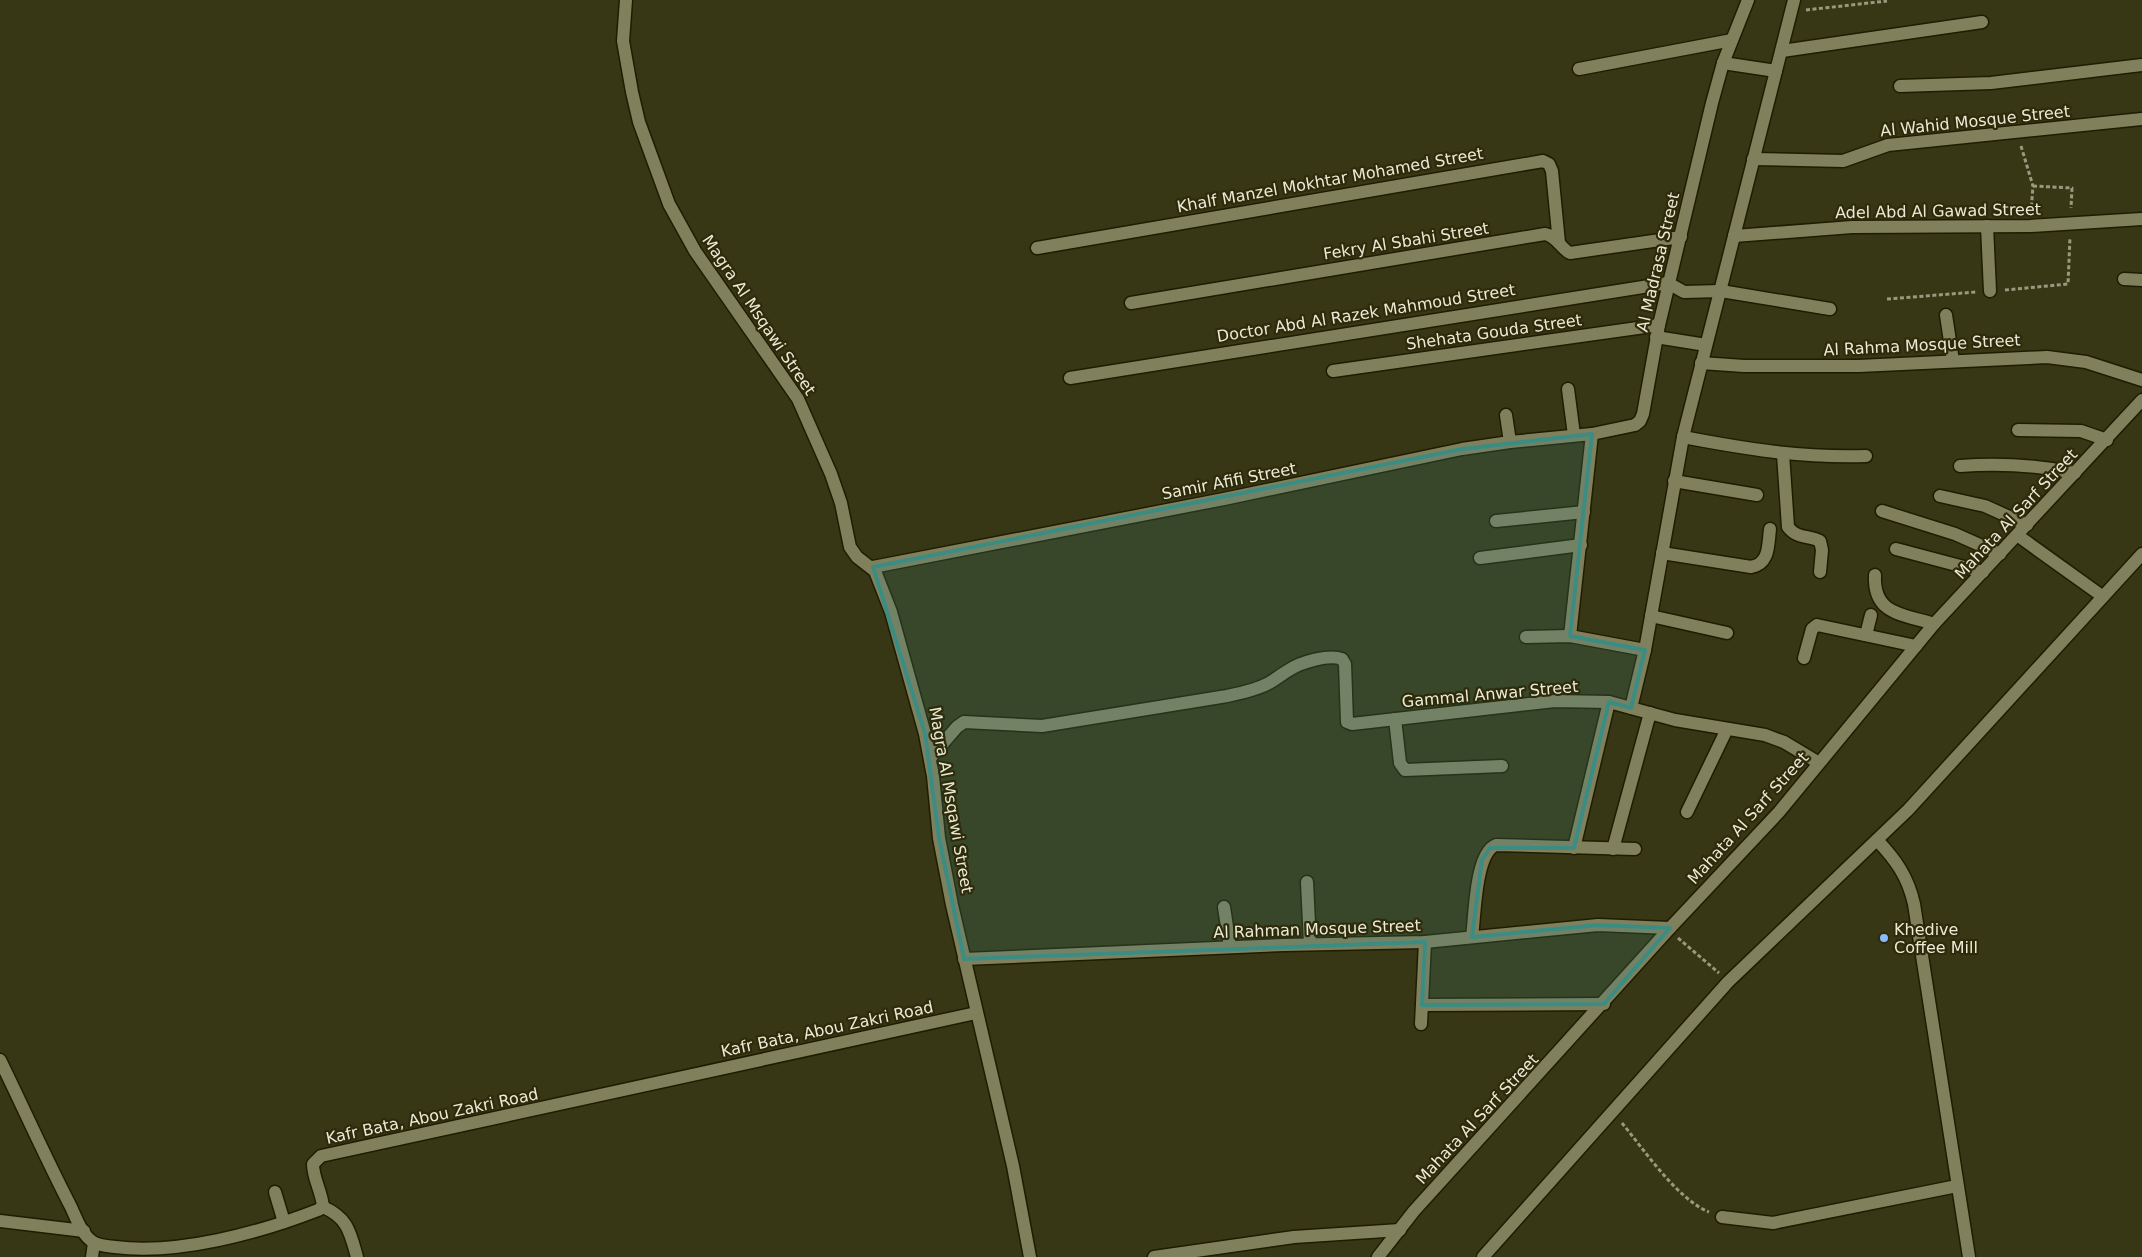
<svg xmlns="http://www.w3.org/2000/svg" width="2142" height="1257" font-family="'DejaVu Sans',sans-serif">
<rect width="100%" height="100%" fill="#373615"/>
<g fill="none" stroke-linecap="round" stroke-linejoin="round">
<g stroke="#1f1d00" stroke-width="15">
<g id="minor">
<path d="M626 0 623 41 632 92 639 122 669 204 695 251 798 399 831 474 841 503 850 547 857 557 875 571 891 612 925 734 933 776 939 838 952 905 1013 1166 1030 1257"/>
<path d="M1782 51 1982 22"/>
<path d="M1723 63 1776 71"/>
<path d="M1579 69 1732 40"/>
<path d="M1900 86 1991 83 2142 65"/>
<path d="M1753 159 1843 161 1888 145 2142 119"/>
<path d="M1987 226 1990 291"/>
<path d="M1734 236 1852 227 2030 226 2142 219"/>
<path d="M1037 248 1543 161 1549 164 1552 171 1559 243"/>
<path d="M2124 279 2142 280"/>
<path d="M1131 303 1545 234C1557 236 1560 248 1570 253L1681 237"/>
<path d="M1946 315 1953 361"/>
<path d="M1656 337 1706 345"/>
<path d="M1701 363 1744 366H1859L2047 357 2086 362 2142 380"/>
<path d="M1333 371 1659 325"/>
<path d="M1070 378 1668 283 1684 292 1721 291 1830 309"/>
<path d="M1568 389 1574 435"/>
<path d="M1506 415 1510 442"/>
<path d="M2018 430 2081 431 2107 440"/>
<path d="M1683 437C1746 449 1801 458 1866 456"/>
<path d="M1783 454 1788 527C1797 539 1808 535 1820 541L1822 550 1820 572"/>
<path d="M1960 466C2000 463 2036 465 2075 473"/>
<path d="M1674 481 1757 495"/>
<path d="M1940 496 1985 506 2027 525"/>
<path d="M1882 511 1955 534 2000 554"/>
<path d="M1496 521 1584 512"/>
<path d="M1896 549 1983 572"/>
<path d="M1662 553 1751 567C1770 564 1768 544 1770 529"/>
<path d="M1480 558 1581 545"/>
<path d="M873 567 1224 499 1462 449 1510 442 1592 434 1635 425 1640 421 1643 414 1659 325 1712 103 1723 63 1748 0"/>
<path d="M1875 575C1873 615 1903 614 1934 624"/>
<path d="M1651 616 1727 633"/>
<path d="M1866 635 1871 615"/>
<path d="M1570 636 1592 434"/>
<path d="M1526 637 1570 636 1645 650"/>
<path d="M1804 658 1812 629 1817 625 1916 646"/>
<path d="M1631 708 1645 650 1683 437 1794 0"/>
<path d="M1395 719 1400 763 1405 770 1502 766"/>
<path d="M930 758 957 727 964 722 1042 726 1227 696C1242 693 1256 690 1269 683 1276 679 1282 674 1289 670 1301 662 1329 654 1342 659L1345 664 1347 722 1352 724 1555 701 1609 702 1675 720 1765 735 1784 742 1819 763"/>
<path d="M1687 812 1727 729"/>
<path d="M1877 840C1896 860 1908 877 1914 904L1969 1257"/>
<path d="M1574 848 1609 702"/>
<path d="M1613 849 1650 713"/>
<path d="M1307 882 1310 944"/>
<path d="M1224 907 1230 947"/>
<path d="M1472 937C1475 916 1475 853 1496 845L1635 849"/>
<path d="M964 959 1284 945 1425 942 1598 925 1670 928"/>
<path d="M1422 1005 1604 1004"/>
<path d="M1421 1024 1425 942"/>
<path d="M0 1060C24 1109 46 1159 71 1207 76 1218 82 1235 93 1242 99 1246 108 1246 115 1247 178 1255 259 1233 318 1210L323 1207C322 1192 313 1179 313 1164L321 1156 976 1013"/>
<path d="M275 1192 284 1222"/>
<path d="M323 1207C348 1218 350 1232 357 1257"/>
<path d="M1722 1217 1773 1223 1957 1186"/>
<path d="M0 1221 84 1231"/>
<path d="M92 1257 94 1243"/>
<path d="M1154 1257 1294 1237 1400 1230"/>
</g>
</g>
<g stroke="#1f1d00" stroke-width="15">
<g id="tertiary">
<path d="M2017 535 2102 596"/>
<path d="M1378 1257 1414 1211 1670 928 1779 812 1934 624 2142 400"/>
<path d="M1483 1257 1728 982 1908 810 2142 554"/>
</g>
</g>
<g stroke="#999980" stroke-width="3" stroke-dasharray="4 2.5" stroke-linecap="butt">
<path d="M1806 10 1887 1"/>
<path d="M2021 146 2033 186 2031 212"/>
<path d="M2033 186 2072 188 2071 208"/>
<path d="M2005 290 2068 284 2070 237"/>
<path d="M1887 299 1976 292"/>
<path d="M1678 938 1719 973"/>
<path d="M1622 1123C1645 1151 1677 1199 1709 1212"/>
</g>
<use href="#minor" stroke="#81805d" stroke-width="12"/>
<use href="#tertiary" stroke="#81805d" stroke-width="12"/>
</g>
<path fill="#3b8d83" fill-opacity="0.2" stroke="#3b8d83" stroke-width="4" stroke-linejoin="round" d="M1592 434 1570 636 1645 650 1631 708 1609 702 1574 848H1490L1482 860 1472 937 1598 925 1670 928 1604 1004 1422 1005 1425 942 964 959 939 838 925 734 873 567 1462 449Z"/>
<circle fill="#89bafc" stroke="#2d2b0a" stroke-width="2" cx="1884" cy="938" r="5"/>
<g text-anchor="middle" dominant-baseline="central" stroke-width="4.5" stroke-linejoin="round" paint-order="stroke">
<g font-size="16" fill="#eaead7" stroke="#2d2b0a">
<text transform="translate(1975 121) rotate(-6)">Al Wahid Mosque Street</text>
<text transform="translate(1330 180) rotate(-10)">Khalf Manzel Mokhtar Mohamed Street</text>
<text transform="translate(1938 211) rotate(-1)">Adel Abd Al Gawad Street</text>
<text transform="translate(1406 241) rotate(-9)">Fekry Al Sbahi Street</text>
<text transform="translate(1658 262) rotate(-77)">Al Madrasa Street</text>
<text transform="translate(1366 313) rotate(-9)">Doctor Abd Al Razek Mahmoud Street</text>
<text transform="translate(759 315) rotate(56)">Magra Al Msqawi Street</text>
<text transform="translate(1494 332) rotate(-8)">Shehata Gouda Street</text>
<text transform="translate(1922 345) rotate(-3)">Al Rahma Mosque Street</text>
<text transform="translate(1229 481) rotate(-11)">Samir Afifi Street</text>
<text transform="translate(2016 514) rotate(-47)">Mahata Al Sarf Street</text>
<text transform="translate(1490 694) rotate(-5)">Gammal Anwar Street</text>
<text transform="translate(951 800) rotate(80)">Magra Al Msqawi Street</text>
<text transform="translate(1748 818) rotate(-48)">Mahata Al Sarf Street</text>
<text transform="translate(1317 929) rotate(-2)">Al Rahman Mosque Street</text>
<text transform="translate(827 1029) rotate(-12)">Kafr Bata, Abou Zakri Road</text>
<text transform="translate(432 1116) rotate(-12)">Kafr Bata, Abou Zakri Road</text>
<text transform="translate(1477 1119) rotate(-47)">Mahata Al Sarf Street</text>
</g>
<g font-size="16" fill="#eaead7" stroke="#2d2b0a" text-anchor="start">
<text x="1894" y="929">Khedive<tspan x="1894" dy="18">Coffee Mill</tspan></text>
</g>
</g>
</svg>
